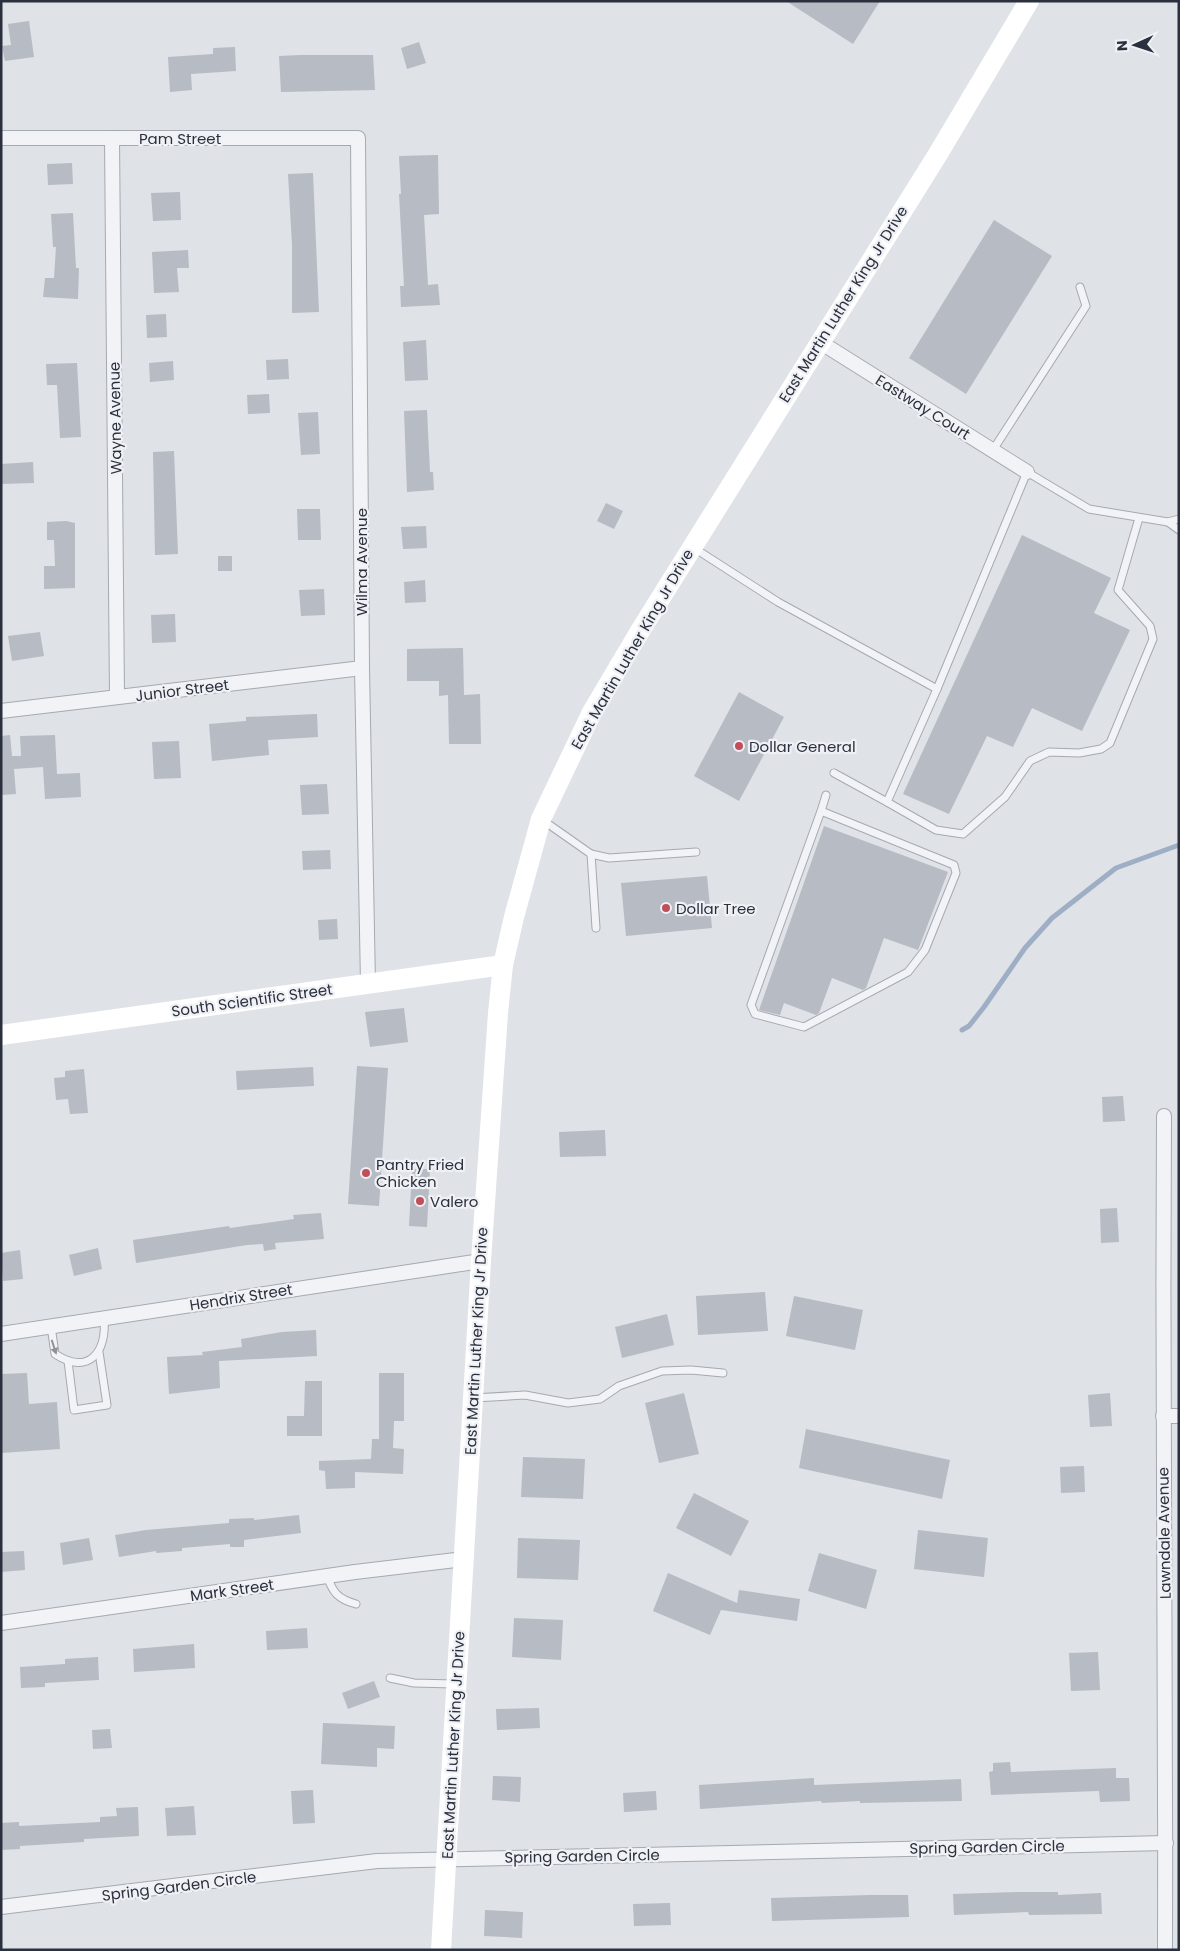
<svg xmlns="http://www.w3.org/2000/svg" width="1180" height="1951" font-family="Poppins,sans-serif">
<rect width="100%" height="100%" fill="#dfe2e7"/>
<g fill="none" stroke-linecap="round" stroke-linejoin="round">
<path stroke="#9eaec4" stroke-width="5" d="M962 1030 969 1026 984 1007 1025 948 1052 918 1116 868 1179 845"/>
</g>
<g fill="#b7bbc3">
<path d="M786 1H880L853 44Z"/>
<path d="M29 21 34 57 5 61 2 46 11 45 8 24Z"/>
<path d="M419 42 426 63 407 69 401 48Z"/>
<path d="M235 47 236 71 191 74 192 90 170 92 168 57 213 54V48Z"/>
<path d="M300 55H373L375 90 281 92 279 56Z"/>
<path d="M438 155 439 214 424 215 428 285 438 284 440 305 401 307 400 286H404L399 194H401L399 156Z"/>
<path d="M72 163 73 184 48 185 47 164Z"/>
<path d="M313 173 319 312 292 313V245L288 174Z"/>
<path d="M180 192 181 220 153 221 151 193Z"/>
<path d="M73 213 76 268H79L78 299 43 297 45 278H54L56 247H53L51 214Z"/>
<path d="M994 220 1052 256 966 394 909 358Z"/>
<path d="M188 250 189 268H177L179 292 154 293 152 252Z"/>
<path d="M166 314 167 337 147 338 146 315Z"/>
<path d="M426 340 428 380 405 381 403 342Z"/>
<path d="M288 359 289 379 267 380 266 360Z"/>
<path d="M173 361 174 380 150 382 149 363Z"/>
<path d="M77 363 81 437 60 438 57 385H47L46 364Z"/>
<path d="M269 394 270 413 248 414 247 395Z"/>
<path d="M427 410 430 472H433L434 490 407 492 404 411Z"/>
<path d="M318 412 320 454 301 455 298 413Z"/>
<path d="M174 451 178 554 155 555 153 452Z"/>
<path d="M33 462 34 483 1 484V464Z"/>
<path d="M606 503 623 511 614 529 597 521Z"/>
<path d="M297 509H320L321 540H298Z"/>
<path d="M66 521 75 523V588L44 589V566H55L54 540H47V522Z"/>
<path d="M426 526 427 548 403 549 401 527Z"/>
<path d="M1022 535 1111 578 1094 613 1130 630 1082 731 1032 708 1013 747 987 736 949 814 903 794Z"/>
<rect x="218" y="556" width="14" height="15"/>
<path d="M425 580 426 602 405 603 404 582Z"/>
<path d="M324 589 325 615 301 616 299 590Z"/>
<path d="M175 614 176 642 152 643 151 615Z"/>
<path d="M40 632 44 656 12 661 8 636Z"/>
<path d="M463 648 464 695 480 694 481 744H449L448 695 439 696V681H407V649Z"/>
<path d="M739 692 784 717 739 801 694 776Z"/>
<path d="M317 714 318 737 268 740 269 755 212 761 209 724 246 721V717Z"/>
<path d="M10 735 12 756H21L20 736 55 735 57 774 80 773 81 797 45 799 43 767 14 769 16 794 1 795V736Z"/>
<path d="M179 741 181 778 154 779 152 742Z"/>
<path d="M327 784 329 814 302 815 300 785Z"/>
<path d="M824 826 948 872 918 950 884 938 866 988 863 990 832 978 819 1013 816 1015 784 1003 780 1015 759 1010Z"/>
<path d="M330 850 331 869 303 870 302 851Z"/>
<path d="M707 876 712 928 626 936 621 883Z"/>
<path d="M337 919 338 939 319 940 318 920Z"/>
<path d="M404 1008 408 1042 370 1047 365 1012Z"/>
<path d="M357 1066 388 1068 379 1206 348 1204Z"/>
<path d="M313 1067 314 1086 237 1090 236 1071Z"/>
<path d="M84 1069 88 1113 70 1114 68 1099 56 1100 54 1078 65 1077V1071Z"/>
<path d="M1123 1096 1125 1121 1103 1122 1102 1097Z"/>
<path d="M605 1130 606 1156 560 1157 559 1132Z"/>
<path d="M412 1169H430L427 1227 409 1226Z"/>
<path d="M1117 1208 1119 1242 1101 1243 1100 1209Z"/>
<path d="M321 1213 324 1239 275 1243 276 1249 264 1251 263 1244 247 1245 136 1263 133 1240 229 1226 230 1228 294 1219 293 1215Z"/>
<path d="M98 1248 102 1269 74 1276 69 1255Z"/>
<path d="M20 1250 23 1279 3 1281 1 1253Z"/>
<path d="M765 1292 768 1331 698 1335 696 1296Z"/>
<path d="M794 1296 863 1310 855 1350 786 1336Z"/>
<path d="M667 1314 674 1345 622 1358 615 1327Z"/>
<path d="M316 1330 317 1356 219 1361 220 1388 169 1394 167 1357 203 1355 202 1352 242 1347 241 1339 282 1332Z"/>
<path d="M27 1373 29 1404 57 1402 60 1449 1 1453 2 1374Z"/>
<path d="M379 1373H404V1421H394L393 1448 404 1449 403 1474 355 1472V1488L326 1489 325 1471 319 1470V1461L371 1459 372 1439H379Z"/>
<path d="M305 1381H322V1436H287V1416H304Z"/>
<path d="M684 1393 699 1454 659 1463 645 1403Z"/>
<path d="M1110 1393 1112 1426 1090 1427 1088 1395Z"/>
<path d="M806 1429 950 1460 942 1499 799 1468Z"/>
<path d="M523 1457 585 1459 583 1499 521 1497Z"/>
<path d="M1084 1466 1085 1492 1061 1493 1060 1467Z"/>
<path d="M694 1493 749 1521 731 1556 676 1528Z"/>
<path d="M299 1515 301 1533 244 1540V1547H230V1544L182 1548V1551L156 1553V1551L119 1557 115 1535 146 1530 229 1523V1519L254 1518V1520Z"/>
<path d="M918 1530 988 1538 984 1577 914 1569Z"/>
<path d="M89 1538 93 1560 63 1565 60 1543Z"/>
<path d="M518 1538 580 1540 578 1580 517 1578Z"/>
<path d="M24 1551 25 1570 1 1572V1552Z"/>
<path d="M819 1553 877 1570 866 1609 808 1591Z"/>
<path d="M668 1573 737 1603 739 1590 800 1599 797 1621 721 1610 710 1635 653 1611Z"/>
<path d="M514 1618 563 1620 561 1660 512 1657Z"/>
<path d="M307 1628 308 1648 267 1650 266 1631Z"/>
<path d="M194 1644 195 1668 134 1672 133 1649Z"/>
<path d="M1098 1652 1100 1690 1071 1691 1069 1653Z"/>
<path d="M98 1657 99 1680 45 1683V1687L21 1688 20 1667 65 1664V1659Z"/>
<path d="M374 1681 380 1697 348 1709 342 1693Z"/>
<path d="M539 1708 540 1728 497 1730 496 1709Z"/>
<path d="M323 1723 395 1726 394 1749 377 1748V1767L321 1764Z"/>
<path d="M110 1729 112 1748 93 1749 92 1730Z"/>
<path d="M1010 1762 1011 1772 1116 1768V1778H1129L1130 1801 1100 1802 1099 1791 991 1795 989 1772 993 1771V1763Z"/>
<path d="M493 1776 521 1777 520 1802 492 1800Z"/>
<path d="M814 1778V1785L961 1779 962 1801 860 1803V1801L822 1803 821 1801 700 1809 699 1785Z"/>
<path d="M313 1790 315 1823 293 1824 291 1791Z"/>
<path d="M656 1791 657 1810 624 1812 623 1793Z"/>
<path d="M194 1806 196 1835 167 1836 165 1808Z"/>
<path d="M138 1807 139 1836 84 1839V1842L20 1846V1849L1 1850V1823L19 1822V1826L100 1822V1817L117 1816 116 1808Z"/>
<path d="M1017 1892H1058V1895L1101 1893 1102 1914 1029 1915 1028 1912 954 1915 953 1894Z"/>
<path d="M870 1895H908L909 1917 772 1921 771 1898Z"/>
<path d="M670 1903 671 1925 634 1926 633 1904Z"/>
<path d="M485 1910 523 1912 522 1938 484 1936Z"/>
</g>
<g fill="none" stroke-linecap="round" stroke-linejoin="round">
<g stroke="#a5a9b1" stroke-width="9">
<g id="lane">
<path d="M993 450 1086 306 1080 287"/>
<path d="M1168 522 1179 530"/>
<path d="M694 548 778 602 937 689 1027 472 1089 509 1168 522 1179 519"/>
<path d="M937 689 887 802 936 830 963 834 1005 797 1030 761 1049 752 1079 753 1101 749 1110 743 1153 639 1150 626 1118 590 1139 518"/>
<path d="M834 773 887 802"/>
<path d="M821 811 954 865 956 873 925 950 908 972 804 1027 755 1014 751 1005 821 811 826 795"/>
<path d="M544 821 591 854 596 928"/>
<path d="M591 854 609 858 696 852"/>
<path d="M51 1326 55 1354C89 1376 107 1352 104 1318"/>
<path d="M68 1361 74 1410 107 1405 99 1352"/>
<path d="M474 1398 525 1395 568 1403 600 1399 619 1386 662 1371 691 1370 723 1373"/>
<path d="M327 1576C333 1593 338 1599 356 1604"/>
<path d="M390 1678 414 1683 454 1684"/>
</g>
</g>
<g stroke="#a5a9b1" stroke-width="16">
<g id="street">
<path d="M1 138H358L362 668 368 984"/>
<path d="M112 138 117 697"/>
<path d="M820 342 1027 472"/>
<path d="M1 711 362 668"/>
<path d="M1164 1116C1162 1394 1166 1672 1165 1950"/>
<path d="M1 1334 481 1261"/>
<path d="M1163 1416H1179"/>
<path d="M1 1623 355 1572 464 1559"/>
<path d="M1 1907 377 1861 1166 1843"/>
</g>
</g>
<use href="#lane" stroke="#f2f3f6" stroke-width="7"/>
<use href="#street" stroke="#f2f3f6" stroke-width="14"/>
<g stroke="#fff" stroke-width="20">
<path d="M1 1035 503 965"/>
<path d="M441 1950 481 1261 498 1013 503 965 514 917 541 819 592 712 640 631 938 154 1029 1"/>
</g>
</g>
<defs><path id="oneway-solid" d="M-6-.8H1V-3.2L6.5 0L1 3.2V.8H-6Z" transform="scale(1.25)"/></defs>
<use fill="#8e929a" href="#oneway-solid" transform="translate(54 1347) rotate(72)"/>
<g fill="#c14f59" stroke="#eff1f5" stroke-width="2">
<circle cx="739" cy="746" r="5"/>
<circle cx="666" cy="908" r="5"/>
<circle cx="366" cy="1173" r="5"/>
<circle cx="420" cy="1201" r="5"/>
</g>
<g text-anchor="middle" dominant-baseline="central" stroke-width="4.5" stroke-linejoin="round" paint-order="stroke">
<g font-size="15" fill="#2a303d" stroke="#eff1f5">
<text x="180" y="138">Pam Street</text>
<text transform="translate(843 304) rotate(-58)">East Martin Luther King Jr Drive</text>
<text transform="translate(923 407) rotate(32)">Eastway Court</text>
<text transform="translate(115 418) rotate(-91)">Wayne Avenue</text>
<text transform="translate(361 562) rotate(-90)">Wilma Avenue</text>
<text transform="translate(632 649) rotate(-60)">East Martin Luther King Jr Drive</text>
<text transform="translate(182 690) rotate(-7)">Junior Street</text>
<text transform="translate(252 1000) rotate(-8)">South Scientific Street</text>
<text transform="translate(241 1297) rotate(-9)">Hendrix Street</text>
<text transform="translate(476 1341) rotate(-87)">East Martin Luther King Jr Drive</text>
<text transform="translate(1164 1533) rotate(-91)">Lawndale Avenue</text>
<text transform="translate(232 1590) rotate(-8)">Mark Street</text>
<text transform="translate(453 1745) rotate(-87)">East Martin Luther King Jr Drive</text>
<text transform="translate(987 1847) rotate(-1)">Spring Garden Circle</text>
<text transform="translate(582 1856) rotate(-1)">Spring Garden Circle</text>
<text transform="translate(179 1886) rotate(-7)">Spring Garden Circle</text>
</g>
<g font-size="15" fill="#2a303d" stroke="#eff1f5" text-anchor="start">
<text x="749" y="746">Dollar General</text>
<text x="676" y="908">Dollar Tree</text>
<text x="376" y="1164">Pantry Fried<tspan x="376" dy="17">Chicken</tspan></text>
<text x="430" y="1201">Valero</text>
</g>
</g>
<rect width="1180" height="1951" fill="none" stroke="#2a303d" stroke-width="5"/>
<g transform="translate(1135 45) rotate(267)" stroke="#eff1f5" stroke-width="4" paint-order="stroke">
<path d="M0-4L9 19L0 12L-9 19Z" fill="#2a303d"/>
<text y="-8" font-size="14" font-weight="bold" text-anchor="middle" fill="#2a303d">N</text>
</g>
</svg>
